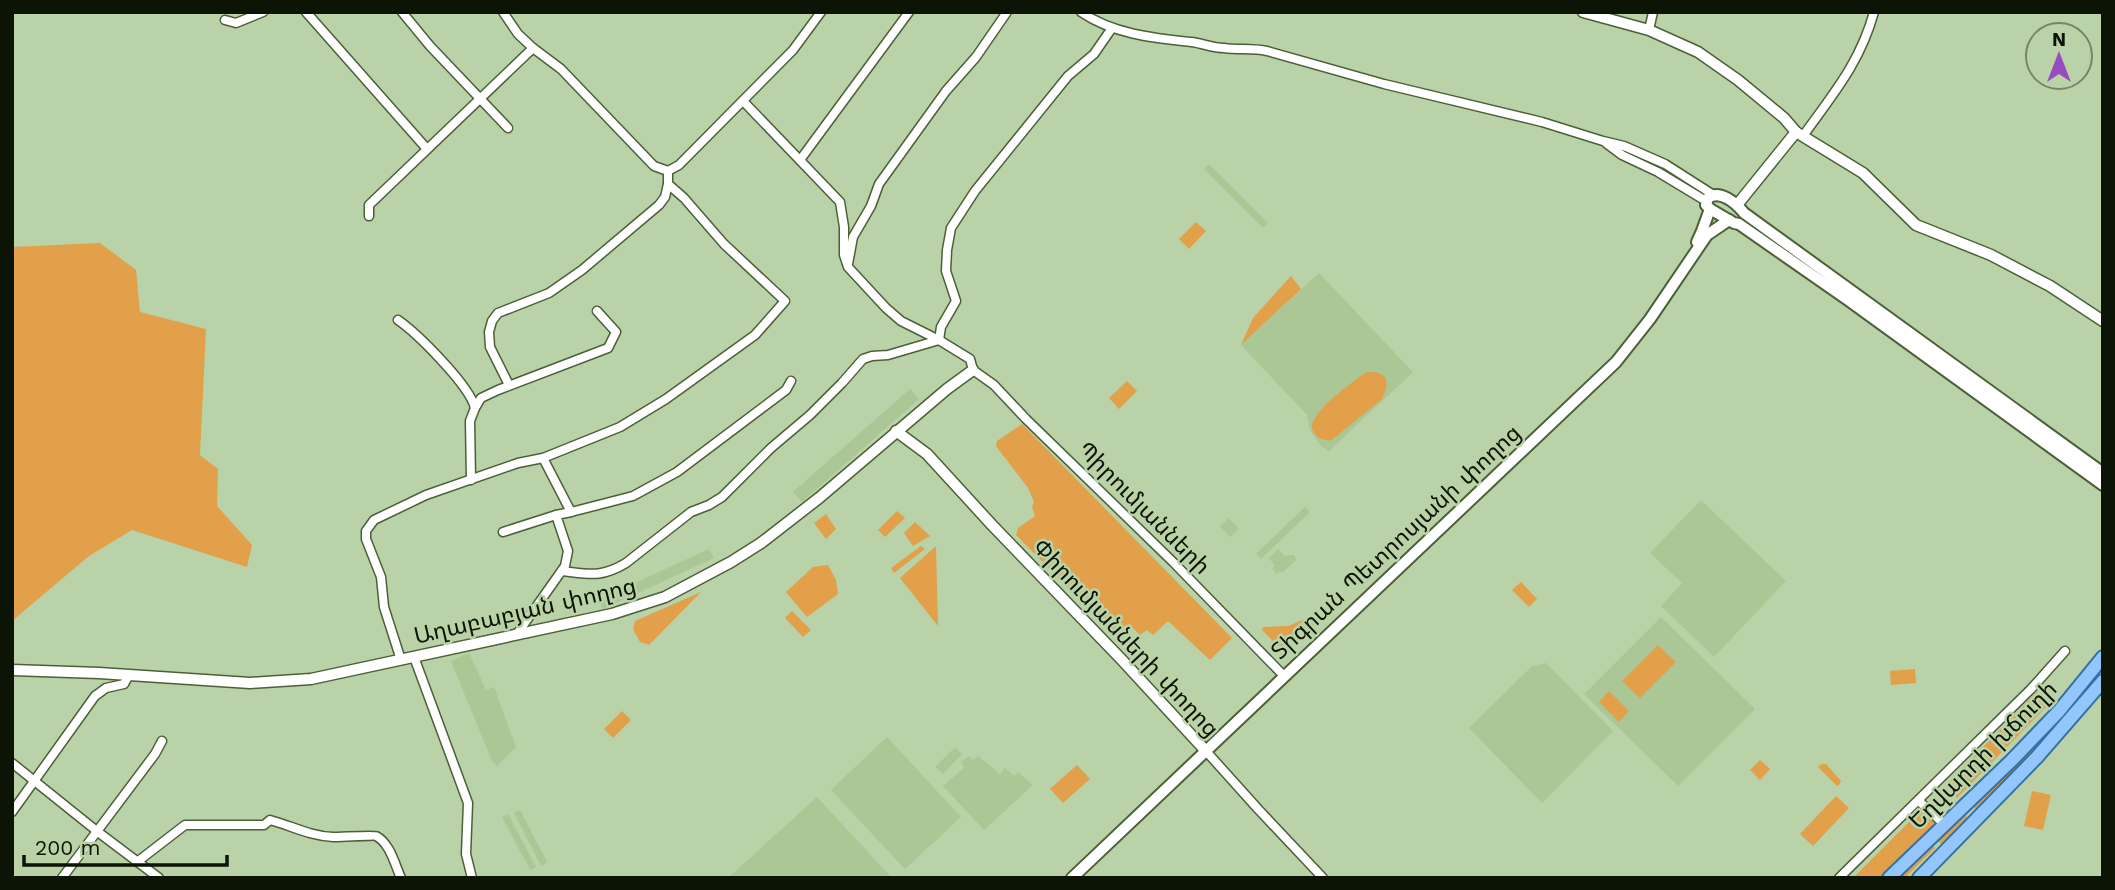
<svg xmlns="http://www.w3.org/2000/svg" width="2115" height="890" font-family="'Work Sans','Noto Sans Armenian',sans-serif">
<rect width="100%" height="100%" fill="#bad2a7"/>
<g fill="#abc795">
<path d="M1209 164 1268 223 1263 228 1204 169Z"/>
<path d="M1319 273 1413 372 1329 451 1321 446 1310 430 1307 415 1241 345Z"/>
<path d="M910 389 919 399 802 502 793 492Z"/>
<path d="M1701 500 1786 581 1714 657 1661 606 1682 583 1650 553Z"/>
<path d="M1305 507 1310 512 1261 559 1256 554Z"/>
<path d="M1229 518 1239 529 1230 537 1220 526Z"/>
<path d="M709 549 714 558 603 609 598 600Z"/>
<path d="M1278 549 1285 556 1294 555 1296 560 1282 573 1280 571 1277 574 1272 568 1275 566 1269 558Z"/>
<path d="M1661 617 1755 709 1678 786 1584 694Z"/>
<path d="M469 653 486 690 494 687 516 747 497 766 492 761 451 661Z"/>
<path d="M1546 663 1613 731 1542 803 1469 728 1531 667Z"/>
<path d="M887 737 961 817 905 869 831 790Z"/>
<path d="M955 747 962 754 943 774 935 767Z"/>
<path d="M969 756 973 760 978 756 1000 774 1005 768 1014 776 1018 772 1033 785 984 830 943 786 964 768 961 762Z"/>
<path d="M817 797 892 878H728Z"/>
<path d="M520 810 547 862 541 866 514 813Z"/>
<path d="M508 814 536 867 530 870 502 817Z"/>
</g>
<g fill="#e1a049">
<path d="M1196 222 1206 231 1189 249 1179 239Z"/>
<path d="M100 243 136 270 140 312 206 329 200 455 218 469 217 506 252 545 247 567 132 530 89 556 12 621V247Z"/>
<path d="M1291 276 1301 289 1241 345 1253 318Z"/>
<path d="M1368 372C1389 371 1390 384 1382 399L1332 440C1324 441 1317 439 1313 431 1306 414 1350 385 1363 374Z"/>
<path d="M1127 381 1137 391 1119 409 1109 398Z"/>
<path d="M1022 424 1232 638 1210 660 1168 621 1153 635 1147 630 1140 635 1130 625 1116 636 1016 535 1018 528 1035 516 1032 507 1034 502 1028 488 996 446 997 441Z"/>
<path d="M897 511 905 518 885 537 878 530Z"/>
<path d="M826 514 836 529 826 539 814 523Z"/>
<path d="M915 522 930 536 913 546 904 533Z"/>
<path d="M921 546 925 549 894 573 891 568Z"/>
<path d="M936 546 938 626 900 578Z"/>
<path d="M828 565 836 580 838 594 807 617 786 592 813 567Z"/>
<path d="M1521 582 1537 599 1529 607 1512 590Z"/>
<path d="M701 592 649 645 640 642 633 629 635 621Z"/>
<path d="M792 611 811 630 803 637 785 618Z"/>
<path d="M1315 615 1319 620 1313 628H1305L1288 642 1291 646 1284 652 1262 630 1263 627 1288 626Z"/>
<path d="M1658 645 1676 662 1640 698 1622 681Z"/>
<path d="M2103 665C2103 690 1999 788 1976 810L1973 807 2021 759Z"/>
<path d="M1915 669 1916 683 1891 685 1890 671Z"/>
<path d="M1609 691 1629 711 1619 722 1599 702Z"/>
<path d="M2037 692 2049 704 1957 798 1945 786Z"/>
<path d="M622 711 631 720 613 738 604 729Z"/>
<path d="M1760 760 1770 769 1760 780 1750 770Z"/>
<path d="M1821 764H1826L1841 781 1839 785 1837 786 1818 767Z"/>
<path d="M1077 765 1090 779 1063 803 1050 789Z"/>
<path d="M2032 791 2051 795 2043 830 2024 826Z"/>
<path d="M1836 796 1849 808 1813 846 1800 834Z"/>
<path d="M1921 810 1935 823 1879 878H1853Z"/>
<path d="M1964 814 1968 818 1941 844 1937 840Z"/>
<path d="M1932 845 1935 848 1905 878H1898Z"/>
</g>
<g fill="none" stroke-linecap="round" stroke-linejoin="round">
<g stroke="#4b6039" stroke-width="11">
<g id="minor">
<path d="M306 12 427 149"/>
<path d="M402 12 430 46 508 128"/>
<path d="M503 12 518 34 533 48 561 69 654 166 668 171"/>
<path d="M1081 12C1113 34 1153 38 1191 42 1202 43 1212 48 1224 48 1238 50 1252 48 1267 51L1384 84 1542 122 1603 141 1624 146 1665 164 1712 194"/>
<path d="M225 20 236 23 263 12"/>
<path d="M1649 30 1653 12"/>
<path d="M743 101 840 202 844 227V255L848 267 886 308 901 321 939 340 970 359 973 370 994 385 1026 419 1173 562 1285 677"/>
<path d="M1803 136C1833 94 1860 63 1874 12"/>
<path d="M1606 143 1622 155 1658 172 1706 201"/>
<path d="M800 160 909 12"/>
<path d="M668 171 679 165 793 50 821 12"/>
<path d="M369 216V205L533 48"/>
<path d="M848 264 853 237 871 206 879 184 946 91 976 57 1007 12"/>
<path d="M398 320C418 334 470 386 475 408L481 398 498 390 608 348 616 332 597 311"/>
<path d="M509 385 490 347 489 332 492 321 498 313 549 293 582 270 659 205 665 197 668 184"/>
<path d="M471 480 470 421 475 408"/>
<path d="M571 512 633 496 677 472 778 396 786 390 791 381"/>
<path d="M503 532 556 515"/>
<path d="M562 571C590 574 601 578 626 563L691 512 709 505 722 497 771 448 810 415 842 383 863 359 872 356 888 355 939 340 941 327 956 301 946 271 947 250 951 228 975 191 1068 76 1094 54 1112 28"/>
<path d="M517 634 565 566 568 551 556 515 571 512 543 458"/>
<path d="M414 657 468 803 466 854 472 878"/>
<path d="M401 660 384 607 381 577 366 539V531L374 520 426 495 518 463 543 458 620 427 666 399 755 335 785 301 724 244 684 198 668 184V171"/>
<path d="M1205 750 1258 809 1323 878"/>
<path d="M12 763 98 832 159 878"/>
<path d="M1919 801 1945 825"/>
<path d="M12 812 95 696 106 688 124 684 129 675"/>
<path d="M137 862 185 825H264L270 820C292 826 310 836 333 837 340 837 374 835 376 836 390 843 395 865 401 878"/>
<path d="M62 878 155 754 162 741"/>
<path d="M1839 878 2031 689 2065 651"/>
</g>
</g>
<g stroke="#4b6039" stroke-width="13">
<g id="tertiary">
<path d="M1583 12 1649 30 1698 52 1738 80 1784 118 1796 132 1863 173 1916 225 1991 255 2050 286 2103 321"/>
<path d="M1737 205 1796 132"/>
<path d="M896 431 927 454 992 525 1122 660 1205 750"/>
<path d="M12 670 99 673 250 683 311 679 612 614 665 597 731 562 761 543 819 498 947 389 973 370"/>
</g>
</g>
<g stroke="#4b6039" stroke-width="14">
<g id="secondary">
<path d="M1697 242 1702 231 1710 209"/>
<path d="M2103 473 1744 213C1736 203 1720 189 1708 198L1706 205 1710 209 1734 223 1739 224 1848 300 2103 485"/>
<path d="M1072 878 1616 362 1650 319 1707 235 1729 220"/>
</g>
</g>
<g stroke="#3570a4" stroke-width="16">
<g id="primary">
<path d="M1889 878 2012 760 2059 711 2103 657"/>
<path d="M1919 878 2037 757 2103 681"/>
</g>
</g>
<use href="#minor" stroke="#fff" stroke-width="8"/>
<use href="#tertiary" stroke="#fff" stroke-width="10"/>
<use href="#secondary" stroke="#fff" stroke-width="10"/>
<use href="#primary" stroke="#93c7fb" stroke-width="12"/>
</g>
<g text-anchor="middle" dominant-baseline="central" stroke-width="5" stroke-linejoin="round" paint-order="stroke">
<g font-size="23" fill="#0b1405" stroke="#bad2a7">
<text transform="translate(1144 508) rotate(45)">Պիրումյանների</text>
<text transform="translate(1396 542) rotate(-43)">Տիգրան Պետրոսյանի փողոց</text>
<text transform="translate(525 611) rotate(-13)">Աղաբաբյան փողոց</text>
<text transform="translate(1126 638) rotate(47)">Փիրումյանների փողոց</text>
<text transform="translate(1983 755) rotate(-45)">Եղվարդի խճուղի</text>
</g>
</g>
<rect width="2115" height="890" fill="none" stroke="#0b1405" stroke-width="28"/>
<g transform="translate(2059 56)"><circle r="33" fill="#bad2a7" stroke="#748666" stroke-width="2"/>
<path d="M0-5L12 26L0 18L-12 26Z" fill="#974dc0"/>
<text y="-10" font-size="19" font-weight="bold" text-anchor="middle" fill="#0b1405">N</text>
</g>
<path d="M24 855v10h203v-10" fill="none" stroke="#0b1405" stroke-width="3.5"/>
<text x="35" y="855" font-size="21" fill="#0b1405" stroke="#bad2a7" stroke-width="5" paint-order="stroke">200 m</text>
</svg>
